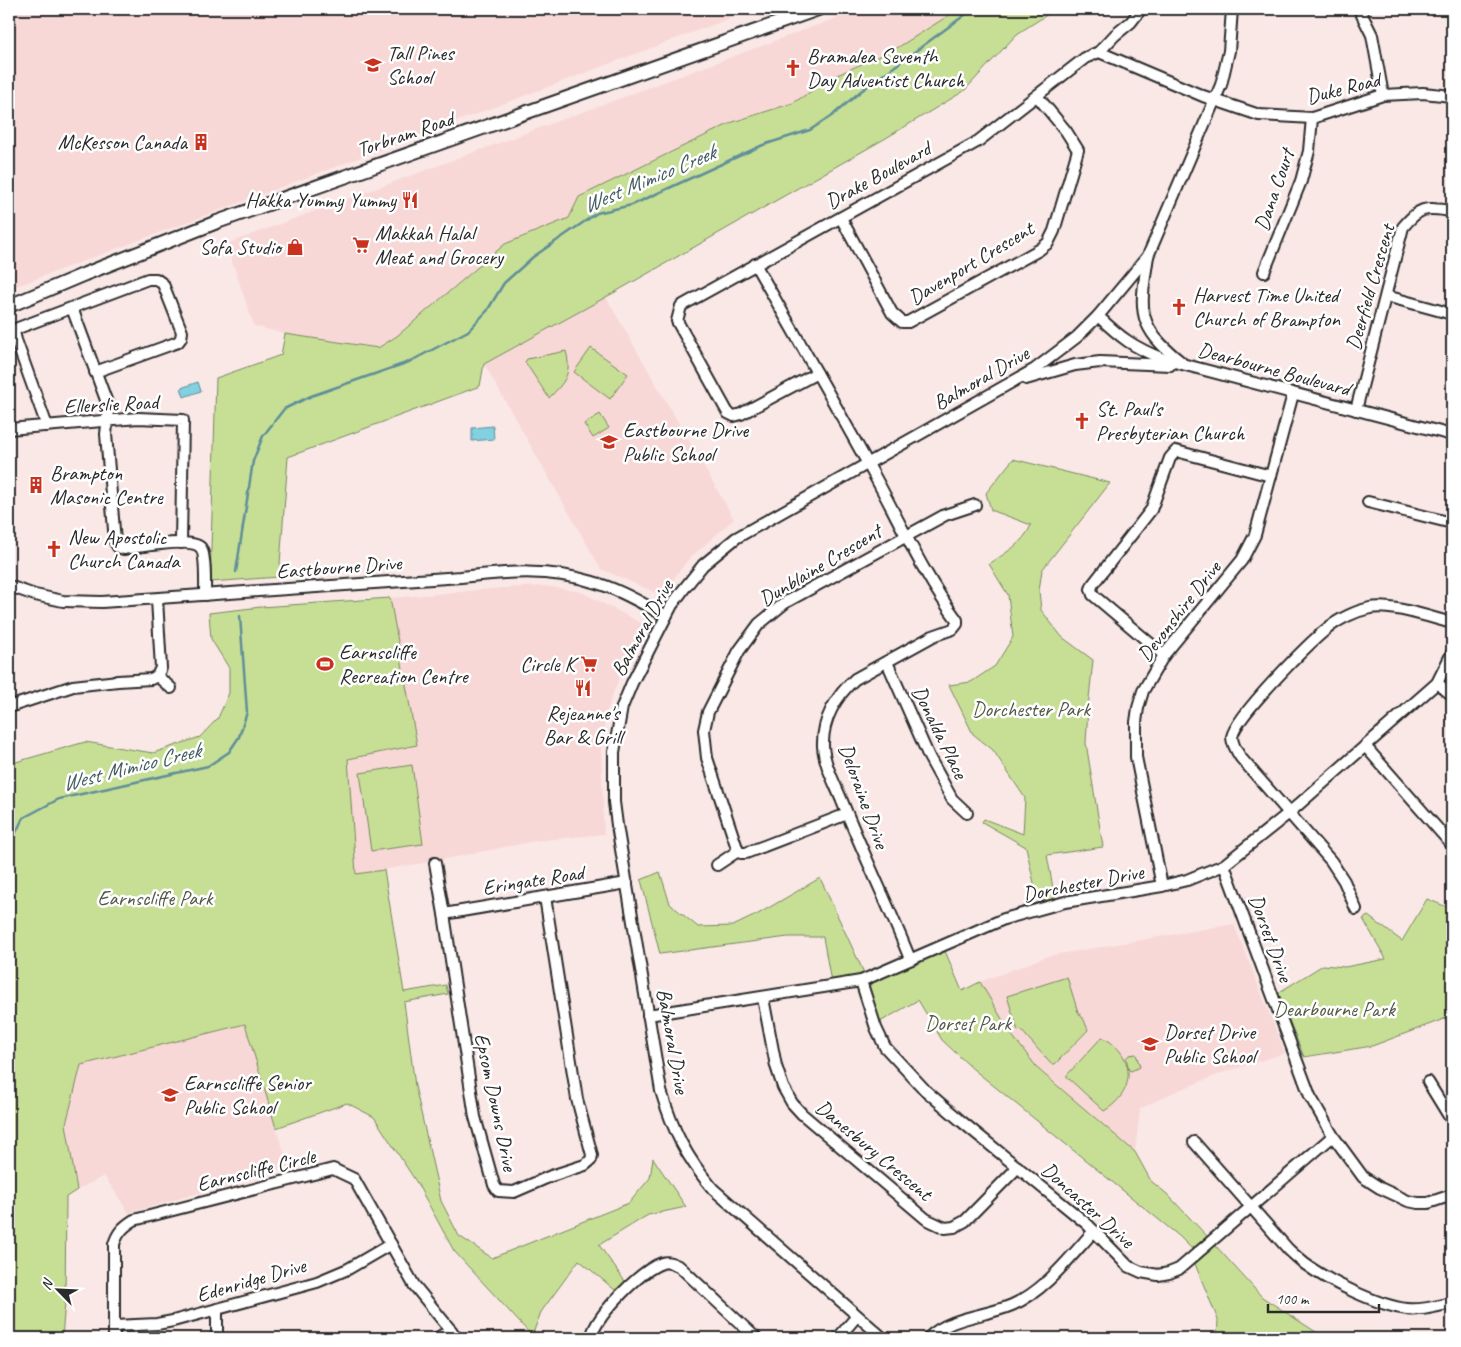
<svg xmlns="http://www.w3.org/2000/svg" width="1461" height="1347" font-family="Caveat,sans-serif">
<rect width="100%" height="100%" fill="#fae8e7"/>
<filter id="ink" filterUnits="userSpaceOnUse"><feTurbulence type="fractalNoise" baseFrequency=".02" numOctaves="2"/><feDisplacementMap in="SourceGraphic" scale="10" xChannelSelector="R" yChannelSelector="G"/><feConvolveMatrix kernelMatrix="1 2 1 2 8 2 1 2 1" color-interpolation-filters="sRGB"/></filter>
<g filter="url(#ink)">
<g fill="#f7d8d6">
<path d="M9 9H755L495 107 9 289Z"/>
<path d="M861 9H959L897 48 835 76 793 103 733 122 579 197 569 218 505 244 397 336 378 348 285 334 254 326 226 244Z"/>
<path d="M606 297 734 519 687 561 661 595 601 569 484 364Z"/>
<path d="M545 586 581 592 645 625 635 643 613 693 606 714 601 749 604 834 535 841 436 861 356 874 348 759 417 745 390 598 502 588Z"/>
<path d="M1234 924 1285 1053 1225 1072 1172 1093 1140 1109 1135 1152 1039 1070 1011 1034 980 982 1048 956Z"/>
<path d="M246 1024 276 1128 289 1167 129 1213 104 1176 77 1190 66 1124 81 1065Z"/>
</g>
<g fill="#c7df95" stroke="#798560">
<path d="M959 9H1056L1017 34 964 91 886 138 617 291 484 364 480 386 288 457 279 577 210 582 216 378 281 355 285 334 378 348 397 336 505 244 569 218 579 197 733 122 793 103 835 76 897 48Z"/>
<path d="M591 348 628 374 610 399 574 372Z"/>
<path d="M566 351C572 374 565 382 549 398L525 362 527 359Z"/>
<path d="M600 414 609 428 593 438 584 424Z"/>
<path d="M1013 459 1110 483 1042 570 1039 591 1041 610 1062 637 1093 660 1088 708 1086 743 1103 847 1047 855 1055 899 1038 901 1026 847 982 822 984 819 1023 834 1025 798 993 750 973 734 949 685 971 682 995 666 1013 637 1008 595 989 564C1004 554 1024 543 1031 525L991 510 986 493Z"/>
<path d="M390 598 417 745 348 759 356 874 384 870 404 992 446 985 448 994 404 1002 415 1086 441 1201 459 1236 492 1258 629 1203 650 1178 653 1158 686 1207 648 1215 599 1245 626 1283 615 1290 579 1260 541 1312 532 1336 454 1251 417 1183 374 1117 347 1103 276 1128 245 1024 81 1065 66 1124 77 1190 66 1197 65 1302 62 1338H9V764L85 742 153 753 200 737 218 718 229 693V668L211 639 209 613 261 607Z"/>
<path d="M412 765 423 844 371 851 360 773Z"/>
<path d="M660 872 670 904 698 927 733 926 758 914 820 878 865 975 831 982 823 937H788L660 954 641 880Z"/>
<path d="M1427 899 1452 909V1016L1372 1046 1304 1057 1278 993 1323 965 1345 967 1386 959 1363 919 1368 916 1402 941Z"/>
<path d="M945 951 962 991 980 982 1011 1034 1039 1070 1135 1152 1151 1181 1167 1194 1208 1237 1192 1249 1179 1236 973 1069 942 1040 918 1000 880 1022 869 988 871 983Z"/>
<path d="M1067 977 1078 1012 1084 1020 1088 1030 1055 1064H1051L1021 1030 1018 1031 1007 996Z"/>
<path d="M1102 1037C1136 1054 1137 1092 1104 1111L1067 1077V1075Z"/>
<path d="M1136 1054 1140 1067 1131 1071 1129 1070 1126 1058 1129 1055Z"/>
<path d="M1215 1245 1262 1297 1319 1334 1330 1338H1217L1218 1320 1195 1264Z"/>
</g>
<g fill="#82d0e0" stroke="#5f8e98">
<path d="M198 382 201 391 184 397 181 388Z"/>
<path d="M493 426 494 439 472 441V428Z"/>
</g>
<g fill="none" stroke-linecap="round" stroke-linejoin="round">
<g stroke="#5f8e98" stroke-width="2.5">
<path d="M236 572 253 461 263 436 284 409 311 396 409 362 468 331 487 311 504 283 533 257 597 213 632 205 763 145 810 130 833 115 861 91 973 9"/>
<path d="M9 847 23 818 59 799 208 766 229 752 239 737 247 712 240 616"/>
</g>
<g stroke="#2b2b2b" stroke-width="14">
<g id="minor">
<path d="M1359 9 1372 35 1383 95"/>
<path d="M1099 52 1203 96 1259 115 1312 118 1383 95 1423 93 1452 96"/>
<path d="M841 218 892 313 902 322H908L1039 250 1048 243 1054 231 1078 150 1066 131 1037 96"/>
<path d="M1148 256C1140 310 1135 325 1181 362"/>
<path d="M755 264C795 334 835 404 874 475 901 524 924 576 957 620V624L953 629 933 636 855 679C836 696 822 720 823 746 824 764 835 784 842 801 863 854 889 906 910 959"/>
<path d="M1264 272 1301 181 1309 151 1312 118"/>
<path d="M1386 296 1452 314"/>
<path d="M72 308 109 408 106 434 115 542 118 547 124 549C138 547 193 537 201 548 206 555 205 585 205 595"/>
<path d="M1098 316C1121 338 1133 347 1163 359L1452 435"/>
<path d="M817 373 741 414 734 416 728 413 677 321 681 306 977 142 1085 58 1099 52 1115 35 1131 22 1141 9"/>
<path d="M1026 379 1075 365 1100 362 1170 365"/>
<path d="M1356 410 1403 227C1421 205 1426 208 1452 211"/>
<path d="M47 426 16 340 14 332 18 328 148 279H156L163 284 182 332 181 338 178 342 95 372"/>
<path d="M9 429 138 418 183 420 181 543"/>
<path d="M1368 502 1452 523"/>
<path d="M9 586 35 595 63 601 102 602 461 577C507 572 548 568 593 582 619 589 643 604 666 616"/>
<path d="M1164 655 1093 595 1091 589 1093 584 1151 510 1170 458 1176 451 1271 476"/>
<path d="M887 662 929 757 952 799 967 813"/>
<path d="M157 676 171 688"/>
<path d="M1437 683 1452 695"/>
<path d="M9 707 73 686 118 681 151 679 157 676 161 668 157 599"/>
<path d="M1365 746 1452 845"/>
<path d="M847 814 746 853H741L738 851 707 758 704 730 708 712 739 651 759 624 786 602 945 515 975 505"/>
<path d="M435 863 444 914 475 1117 494 1185 498 1191 514 1192 551 1176 585 1165 591 1160 592 1155 577 1099 545 897"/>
<path d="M717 865 738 851"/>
<path d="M1224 865 1310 1096 1333 1136 1363 1177 1380 1188 1408 1201 1418 1203H1428L1452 1195"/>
<path d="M1162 886 1136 757V722L1138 708 1143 691 1164 655 1242 560 1255 535 1293 394"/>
<path d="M1356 909 1344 881 1331 861 1241 758C1237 752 1232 744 1232 737 1235 717 1310 642 1328 628 1339 619 1356 611 1370 608 1392 604 1429 617 1452 623"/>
<path d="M444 914 627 883"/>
<path d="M861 981 876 1028 885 1047 925 1090 961 1121 1087 1224 1128 1266 1141 1272 1158 1275 1169 1273 1179 1269 1333 1136"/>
<path d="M763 998 776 1066 783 1087 792 1103 802 1114 926 1219 945 1228 954 1227 965 1221 1018 1167"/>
<path d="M648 1015 861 981 1004 919 1065 902 1162 886 1187 880 1224 865 1289 813 1437 683 1452 653"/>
<path d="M1428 1082 1452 1121"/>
<path d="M1194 1142 1288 1249C1293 1254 1299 1259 1305 1264 1328 1281 1379 1306 1407 1309 1422 1311 1437 1306 1452 1303"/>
<path d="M217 1309V1338"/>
<path d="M114 1326 157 1324 173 1321 317 1282 348 1269 391 1244"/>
<path d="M114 1338V1244C118 1232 123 1227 134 1220L333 1169 354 1179 414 1285 457 1338"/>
<path d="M437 1338 451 1330"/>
<path d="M594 1338 592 1335C598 1314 641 1270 662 1263 669 1261 674 1264 680 1267L756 1338"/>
<path d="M838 1338 857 1316"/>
<path d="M883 1338 713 1189C686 1157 673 1131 661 1091L617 825 614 802V752L622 707 632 683 672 605 683 590 703 565 736 538 1035 369 1077 337 1098 316 1148 256 1221 85 1229 51 1232 9"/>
<path d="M928 1338C951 1316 984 1317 1012 1305 1045 1291 1070 1257 1094 1231"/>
</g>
</g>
<g stroke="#2b2b2b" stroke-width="16">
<path id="major" d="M9 306 85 274 217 222 818 9"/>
</g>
<use href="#minor" stroke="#fff" stroke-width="10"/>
<use href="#major" stroke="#fff" stroke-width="12"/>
</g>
</g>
<defs>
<g id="school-bare" transform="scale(1.35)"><path d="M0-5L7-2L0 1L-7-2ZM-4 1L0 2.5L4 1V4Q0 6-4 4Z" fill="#c8321e" stroke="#fff" stroke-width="2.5" paint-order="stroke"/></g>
<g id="church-bare" transform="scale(1.35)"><path d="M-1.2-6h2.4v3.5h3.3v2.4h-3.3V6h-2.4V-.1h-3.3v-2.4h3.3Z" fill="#c8321e" stroke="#fff" stroke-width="2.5" paint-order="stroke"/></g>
<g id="building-bare" transform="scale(1.35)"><path d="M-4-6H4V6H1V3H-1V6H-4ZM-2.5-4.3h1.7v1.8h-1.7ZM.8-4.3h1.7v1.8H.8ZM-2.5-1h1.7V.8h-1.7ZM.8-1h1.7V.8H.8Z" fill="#c8321e" stroke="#fff" stroke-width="2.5" paint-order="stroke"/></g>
<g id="restaurant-bare" transform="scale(1.35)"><path d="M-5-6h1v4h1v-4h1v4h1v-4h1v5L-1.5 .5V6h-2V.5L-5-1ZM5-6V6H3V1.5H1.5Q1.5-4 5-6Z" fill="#c8321e" stroke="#fff" stroke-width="2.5" paint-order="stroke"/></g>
<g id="supermarket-bare" transform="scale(1.35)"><path d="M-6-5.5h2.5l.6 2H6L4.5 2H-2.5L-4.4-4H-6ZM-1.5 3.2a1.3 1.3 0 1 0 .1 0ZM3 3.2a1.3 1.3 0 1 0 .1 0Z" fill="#c8321e" stroke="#fff" stroke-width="2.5" paint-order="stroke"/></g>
<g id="shop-bare" transform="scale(1.35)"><path d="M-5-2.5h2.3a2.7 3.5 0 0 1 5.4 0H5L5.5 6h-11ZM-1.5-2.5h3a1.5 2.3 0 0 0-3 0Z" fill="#c8321e" stroke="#fff" stroke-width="2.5" paint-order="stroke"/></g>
<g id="stadium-bare" transform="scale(1.35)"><path d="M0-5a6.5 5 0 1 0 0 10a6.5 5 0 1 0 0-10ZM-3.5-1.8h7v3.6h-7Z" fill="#c8321e" stroke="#fff" stroke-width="2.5" paint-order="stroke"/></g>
</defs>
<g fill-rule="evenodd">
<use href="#school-bare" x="373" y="65"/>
<use href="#church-bare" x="793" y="68"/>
<use href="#building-bare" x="201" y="142"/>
<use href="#restaurant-bare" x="410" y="200"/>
<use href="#supermarket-bare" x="361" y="245"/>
<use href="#shop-bare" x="295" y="247"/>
<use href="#church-bare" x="1179" y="307"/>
<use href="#church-bare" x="1082" y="421"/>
<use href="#school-bare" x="609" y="442"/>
<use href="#building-bare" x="36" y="485"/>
<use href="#church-bare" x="54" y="549"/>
<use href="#stadium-bare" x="325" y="664"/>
<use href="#supermarket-bare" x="589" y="664"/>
<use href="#restaurant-bare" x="583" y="688"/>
<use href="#school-bare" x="1150" y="1044"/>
<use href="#school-bare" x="170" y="1095"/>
</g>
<g text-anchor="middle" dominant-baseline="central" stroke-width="5" stroke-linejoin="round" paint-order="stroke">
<g font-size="21" fill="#2b2b2b" stroke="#fff" text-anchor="start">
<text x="387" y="53">Tall Pines<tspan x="387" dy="24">School</tspan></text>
<text x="807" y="56">Bramalea Seventh<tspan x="807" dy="24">Day Adventist Church</tspan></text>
<text x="187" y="142" text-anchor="end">McKesson Canada</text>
<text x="396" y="200" text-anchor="end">Hakka Yummy Yummy</text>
<text x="375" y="233">Makkah Halal<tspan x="375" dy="24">Meat and Grocery</tspan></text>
<text x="281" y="247" text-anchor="end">Sofa Studio</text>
<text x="1193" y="295">Harvest Time United<tspan x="1193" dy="24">Church of Brampton</tspan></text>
<text x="1096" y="409">St. Paul's<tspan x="1096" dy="24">Presbyterian Church</tspan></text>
<text x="623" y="430">Eastbourne Drive<tspan x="623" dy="24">Public School</tspan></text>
<text x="50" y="473">Brampton<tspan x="50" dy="24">Masonic Centre</tspan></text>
<text x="68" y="537">New Apostolic<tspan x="68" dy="24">Church Canada</tspan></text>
<text x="339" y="652">Earnscliffe<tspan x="339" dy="24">Recreation Centre</tspan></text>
<text x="575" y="664" text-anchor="end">Circle K</text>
<text x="583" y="713" text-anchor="middle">Rejeanne's<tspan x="583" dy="24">Bar &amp; Grill</tspan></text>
<text x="1164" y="1032">Dorset Drive<tspan x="1164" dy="24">Public School</tspan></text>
<text x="184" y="1083">Earnscliffe Senior<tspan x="184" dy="24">Public School</tspan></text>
</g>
<g font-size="21" fill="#2b2b2b" stroke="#fff">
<text transform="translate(1343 88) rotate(-14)">Duke Road</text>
<text transform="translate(405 134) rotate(-19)">Torbram Road</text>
<text transform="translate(878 175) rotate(-29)">Drake Boulevard</text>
<text transform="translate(1274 190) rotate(-71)">Dana Court</text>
<text transform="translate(971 263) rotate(-31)">Davenport Crescent</text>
<text transform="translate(1370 287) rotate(-74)">Deerfield Crescent</text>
<text transform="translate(1274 369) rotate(15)">Dearbourne Boulevard</text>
<text transform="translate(981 378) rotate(-30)">Balmoral Drive</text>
<text transform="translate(111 404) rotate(-3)">Ellerslie Road</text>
<text transform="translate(820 565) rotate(-31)">Dunblaine Crescent</text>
<text transform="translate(339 567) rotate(-4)">Eastbourne Drive</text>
<text transform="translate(1179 611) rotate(-52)">Devonshire Drive</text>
<text transform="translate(642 628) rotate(-61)">Balmoral Drive</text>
<text transform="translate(940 732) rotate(64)">Donalda Place</text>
<text transform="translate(864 796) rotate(70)">Deloraine Drive</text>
<text transform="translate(533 880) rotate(-9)">Eringate Road</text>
<text transform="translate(1083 883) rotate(-11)">Dorchester Drive</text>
<text transform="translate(1271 938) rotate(70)">Dorset Drive</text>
<text transform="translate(673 1041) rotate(80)">Balmoral Drive</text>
<text transform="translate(496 1102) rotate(78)">Epsom Downs Drive</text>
<text transform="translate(874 1150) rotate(40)">Danesbury Crescent</text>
<text transform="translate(256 1170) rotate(-14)">Earnscliffe Circle</text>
<text transform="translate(1088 1205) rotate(42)">Doncaster Drive</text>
<text transform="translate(251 1280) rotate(-16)">Edenridge Drive</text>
</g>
<g font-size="21" fill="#525846" stroke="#fff">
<text x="1031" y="709">Dorchester Park</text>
<text x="155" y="898">Earnscliffe Park</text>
<text x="1334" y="1009">Dearbourne Park</text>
<text x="968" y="1023">Dorset Park</text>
</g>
<g font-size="22" font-style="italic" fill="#455d61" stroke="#fff">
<text transform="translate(649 179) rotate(-23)">West Mimico Creek</text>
<text transform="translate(131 767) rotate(-14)">West Mimico Creek</text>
</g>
</g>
<rect width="1461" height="1347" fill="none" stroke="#fff" stroke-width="30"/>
<rect x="15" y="15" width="1431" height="1317" fill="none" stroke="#2b2b2b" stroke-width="2" filter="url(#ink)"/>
<g transform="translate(58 1290) rotate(294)" stroke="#ffffff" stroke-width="4" paint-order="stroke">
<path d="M0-4L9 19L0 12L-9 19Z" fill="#2b2b2b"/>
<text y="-8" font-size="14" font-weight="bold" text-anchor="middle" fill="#2b2b2b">N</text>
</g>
<path d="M1268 1304v8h111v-8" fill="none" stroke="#2b2b2b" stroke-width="2.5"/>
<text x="1276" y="1304" font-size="15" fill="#2b2b2b" stroke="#ffffff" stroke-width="4" paint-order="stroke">100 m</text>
</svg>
